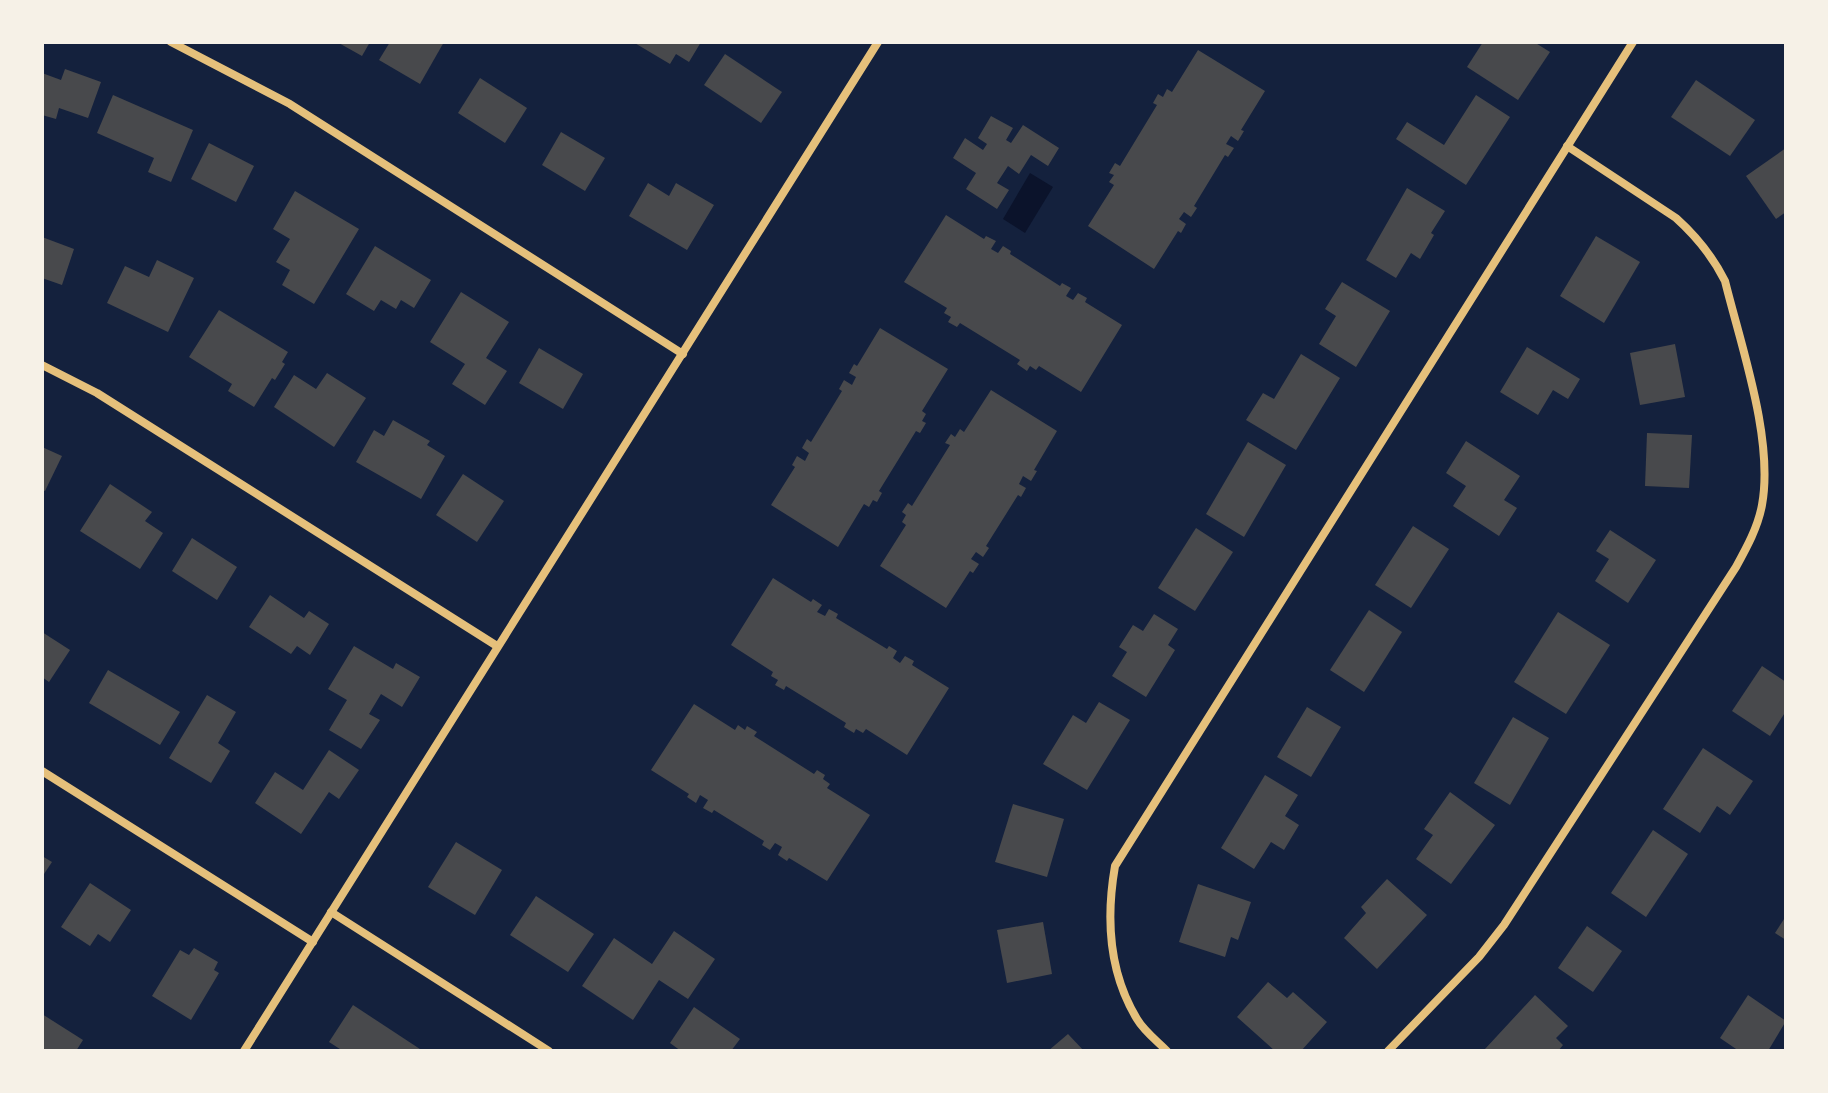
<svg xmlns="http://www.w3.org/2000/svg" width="1828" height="1093" font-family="Spectral,serif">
<rect width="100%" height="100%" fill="#14213d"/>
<path fill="#0b132b" d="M1030 173 1053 187 1025 233 1003 219Z"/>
<g fill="#48494c">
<path d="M337 42H370L362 56Z"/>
<path d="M390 42H444L420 84 379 60Z"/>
<path d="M633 42H701L689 62 676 54 670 64Z"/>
<path d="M1483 42H1534L1550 52 1518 100 1467 67Z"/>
<path d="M1198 50 1265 91 1241 130 1244 131 1238 141 1231 136 1226 144 1234 148 1228 157 1225 155 1194 206 1197 208 1191 217 1184 212 1179 219 1186 224 1181 233 1178 231 1154 269 1088 226 1114 185 1109 182 1114 175 1109 173 1115 163 1120 166 1157 105 1153 103 1158 94 1163 97 1167 89 1172 92Z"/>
<path d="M725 54 782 92 761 123 704 85Z"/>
<path d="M65 69 101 82 88 118 59 108 56 119 42 115V73L61 80Z"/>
<path d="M480 78 527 108 505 143 458 113Z"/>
<path d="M1696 80 1755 120 1730 156 1671 117Z"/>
<path d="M113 95 193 130 171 182 148 172 154 158 97 133Z"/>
<path d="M1476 95 1510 117 1466 185 1396 139 1407 122 1444 145Z"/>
<path d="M991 116 1013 128 1006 140 1011 143 1023 125 1059 148 1048 166 1031 155 1019 174 1008 166 997 183 1009 190 997 209 966 189 976 173 953 158 965 138 983 150 987 144 978 138Z"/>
<path d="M561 132 605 158 585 191 542 165Z"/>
<path d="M209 143 254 166 236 202 191 179Z"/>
<path d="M1786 148V212L1776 219 1746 176Z"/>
<path d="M648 183 669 196 676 183 714 205 687 250 629 216Z"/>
<path d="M1407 188 1445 211 1431 233 1434 235 1420 259 1411 253 1396 278 1366 260Z"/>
<path d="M295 191 359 229 314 304 282 285 290 270 276 262 290 239 273 229Z"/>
<path d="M946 215 984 239 986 236 996 241 991 249 998 253 1003 246 1011 251 1010 254 1060 286 1062 283 1071 288 1066 296 1073 300 1078 293 1087 298 1085 302 1122 325 1081 392 1039 366 1036 370 1030 366 1027 371 1017 364 1020 360 960 323 957 327 948 322 951 317 944 313 947 308 904 282Z"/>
<path d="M1596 236 1640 262 1604 323 1560 296Z"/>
<path d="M42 237 74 249 62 285 42 278Z"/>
<path d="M375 246 431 280 414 308 401 300 396 309 381 300 374 311 346 294Z"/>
<path d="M157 260 194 278 168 332 107 303 125 266 149 277Z"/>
<path d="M1342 282 1390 311 1356 367 1319 344 1336 316 1325 309Z"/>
<path d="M461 292 509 322 486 358 507 371 485 405 452 384 465 364 430 342Z"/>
<path d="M219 310 288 352 282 362 285 364 275 380 272 378 254 407 228 391 232 384 189 357Z"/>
<path d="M880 328 948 369 922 411 926 414 922 421 926 423 920 433 916 431 879 491 882 493 877 502 873 500 869 507 864 504 838 547 771 505 795 467 792 465 797 456 805 461 809 453 802 448 807 439 811 442 842 391 839 389 844 380 852 385 856 377 849 373 854 364 857 366Z"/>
<path d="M1675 344 1685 397 1640 405 1630 353Z"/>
<path d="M1527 347 1580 379 1568 399 1553 390 1538 415 1500 392Z"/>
<path d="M539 348 583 374 563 409 519 383Z"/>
<path d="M1301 354 1340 378 1296 450 1246 420 1263 393 1274 399Z"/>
<path d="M327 373 366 398 334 447 274 407 294 375 316 389Z"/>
<path d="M991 390 1057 431 1034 470 1037 471 1031 481 1023 476 1019 484 1026 488 1021 497 1018 495 986 546 989 548 983 557 976 552 971 559 979 564 973 573 970 571 946 608 880 566 906 525 902 522 906 515 902 512 908 503 912 506 950 445 945 443 951 434 955 437 960 429 964 432Z"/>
<path d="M393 420 430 441 427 445 445 456 421 499 356 462 374 430 384 436Z"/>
<path d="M1647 433 1692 435 1689 488 1645 486Z"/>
<path d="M1466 441 1520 476 1504 500 1517 508 1499 536 1453 506 1466 486 1446 473Z"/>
<path d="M1248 442 1286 465 1244 537 1206 514Z"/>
<path d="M42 447 62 456 45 491 42 490Z"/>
<path d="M463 474 504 501 477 542 436 515Z"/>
<path d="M110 484 152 512 145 521 163 533 140 569 80 531Z"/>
<path d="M1413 526 1449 549 1411 608 1375 585Z"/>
<path d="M1196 528 1233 552 1195 611 1158 588Z"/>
<path d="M1610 530 1656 560 1628 603 1595 581 1609 559 1596 551Z"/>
<path d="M192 538 237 567 217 600 172 571Z"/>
<path d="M773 578 811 602 813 599 822 605 817 612 825 616 829 609 838 614 836 618 887 649 889 646 897 651 893 658 900 663 905 656 914 661 912 665 949 688 907 755 866 729 863 733 856 729 854 733 844 727 846 723 786 686 784 690 775 685 778 680 771 676 773 672 731 645Z"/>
<path d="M270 595 304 618 309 611 329 624 310 655 297 646 291 654 249 627Z"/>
<path d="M1369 610 1402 632 1364 692 1330 670Z"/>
<path d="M1558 612 1610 645 1566 714 1514 682Z"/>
<path d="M1154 614 1178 629 1168 645 1175 650 1146 697 1112 676 1127 652 1119 647 1133 625 1143 631Z"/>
<path d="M42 632 70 650 49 682 42 677Z"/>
<path d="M354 646 393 669 396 663 420 677 402 707 381 694 369 714 380 720 361 749 329 730 347 700 328 689Z"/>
<path d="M1762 666 1786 682V711L1770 736 1732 711Z"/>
<path d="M108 670 180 712 160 745 89 703Z"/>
<path d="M207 695 236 712 218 743 230 751 211 783 169 758Z"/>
<path d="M1099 702 1130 720 1087 790 1043 764 1073 715 1086 723Z"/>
<path d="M694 704 735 730 738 725 745 730 747 726 757 732 754 736 814 774 817 770 825 775 823 779 830 784 827 788 870 815 827 881 789 858 787 861 778 855 782 847 775 843 770 850 762 845 764 841 714 810 712 813 703 808 708 800 700 795 696 803 687 797 689 794 651 770Z"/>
<path d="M1307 707 1341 727 1311 777 1277 757Z"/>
<path d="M1513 717 1549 738 1510 805 1474 783Z"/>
<path d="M1703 748 1753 781 1730 815 1717 806 1700 833 1663 809Z"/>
<path d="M329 750 359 770 339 799 329 792 301 834 255 803 275 772 303 790Z"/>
<path d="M1265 775 1298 795 1285 816 1299 825 1284 850 1271 842 1254 869 1221 848Z"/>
<path d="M1450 792 1495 825 1451 884 1416 859 1433 835 1424 829Z"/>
<path d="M1013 804 1064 819 1047 877 995 862Z"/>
<path d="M1653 830 1688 854 1646 917 1611 893Z"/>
<path d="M456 842 502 870 475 915 428 887Z"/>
<path d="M42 856 52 862 42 877Z"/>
<path d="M1387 879 1427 915 1377 969 1344 938 1366 913 1361 907Z"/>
<path d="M90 883 131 910 110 942 98 934 90 946 61 927Z"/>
<path d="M1198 884 1251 902 1238 940 1231 937 1225 957 1179 942Z"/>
<path d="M536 896 594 934 568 972 510 935Z"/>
<path d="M1786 916V940L1775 933Z"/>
<path d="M1043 922 1052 974 1007 983 997 930Z"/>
<path d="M1587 926 1622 951 1593 992 1558 968Z"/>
<path d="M674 931 715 959 688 999 659 980 633 1020 582 986 614 938 652 964Z"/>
<path d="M194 948 218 962 214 970 219 973 191 1020 152 996 180 950 189 955Z"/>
<path d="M1268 982 1287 998 1293 992 1327 1022 1301 1051H1275L1237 1017Z"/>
<path d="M1535 995 1568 1026 1556 1038 1563 1045 1558 1051H1487L1485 1049Z"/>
<path d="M1748 995 1786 1021 1768 1051H1739L1720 1038Z"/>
<path d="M353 1005 423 1051H343L329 1042Z"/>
<path d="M694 1007 740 1039 731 1051H681L670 1043Z"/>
<path d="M42 1014 83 1040 76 1051H42Z"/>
<path d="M1068 1034 1084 1051H1048Z"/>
</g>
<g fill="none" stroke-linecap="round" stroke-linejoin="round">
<g stroke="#e5c07b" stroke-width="8">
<path d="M171 42 290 104 683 354"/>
<path d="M42 365 97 393 497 646"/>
<path d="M42 771 313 942"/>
<path d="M331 912 549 1051"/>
<path d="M244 1051 878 42"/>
<path d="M1167 1051C1157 1041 1144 1031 1137 1019 1109 973 1106 918 1115 866L1633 42"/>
<path d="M1388 1051 1479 957 1504 925 1736 567C1747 547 1758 527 1762 505 1774 439 1741 346 1725 281 1713 257 1696 236 1676 218L1567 146"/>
</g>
</g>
<rect width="1828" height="1093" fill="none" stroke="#f6f1e7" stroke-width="88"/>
</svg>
